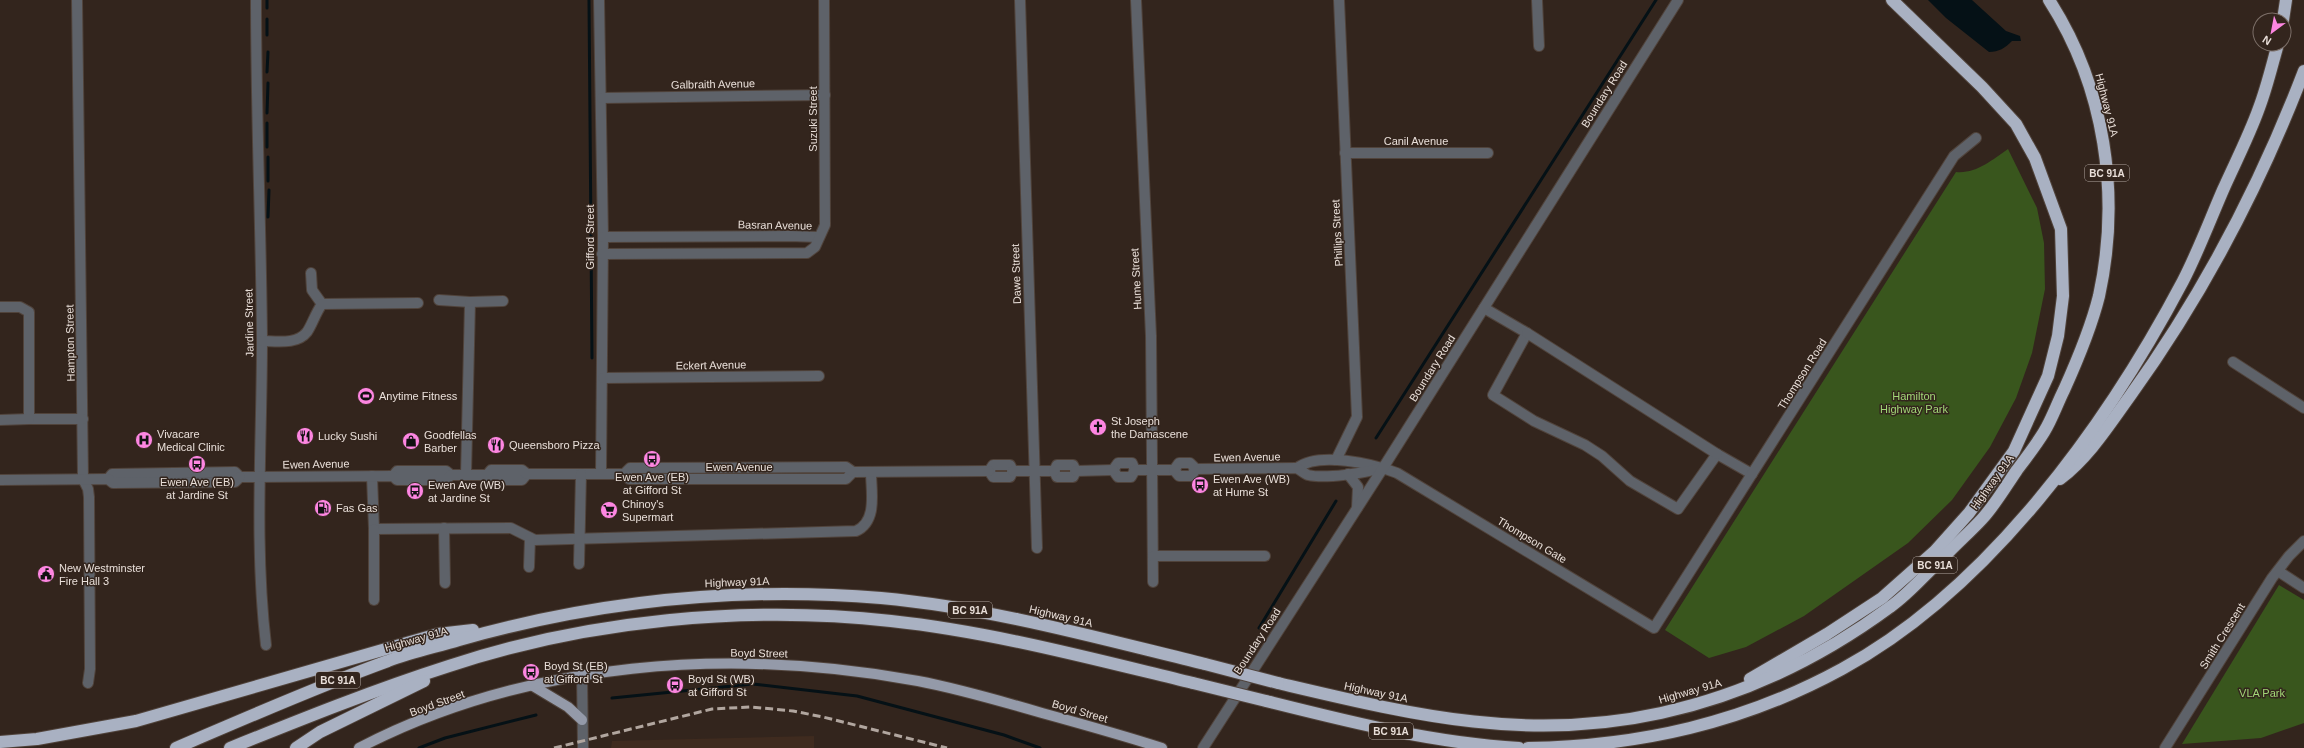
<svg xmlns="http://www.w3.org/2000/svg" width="2304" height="748" font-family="Arial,sans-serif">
<rect width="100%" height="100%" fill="#33251d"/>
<path fill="#3f2b1f" d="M814 736V748H611L612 741Z"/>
<g fill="#39561d">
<path d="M2008 149 2037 208 2044 243 2045 289 2032 353 2016 398 1990 447 1952 500 1908 543 1804 616 1746 647 1709 658 1665 630 1956 172C1976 174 1992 160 2008 149Z"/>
<path d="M2279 585 2304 600V723L2261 738 2182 744Z"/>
</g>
<path fill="#051116" d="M1928 0H1972L2006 31 2020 36 2021 41H2012C2005 48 1999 52 1989 52L1946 18Z"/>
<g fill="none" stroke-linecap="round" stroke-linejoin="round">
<g stroke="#051116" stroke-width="3">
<path d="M589 0 592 358"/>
<path d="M267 8V0"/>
<path d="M267 35V19"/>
<path d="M267 72 268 52"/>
<path d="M267 113 268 83"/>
<path d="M267 147V123"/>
<path d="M268 157V181"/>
<path d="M268 217 269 190"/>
<path d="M1376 438 1656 0"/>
<path d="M1259 628 1336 501"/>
<path d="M612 698 753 684 857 696 1004 735 1040 748"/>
<path d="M419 748 445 738 536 715"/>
</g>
<g stroke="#50433b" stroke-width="12">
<g id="minor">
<path d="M77 0 83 479 88 489 89 497 90 669 88 683"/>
<path d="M256 0C256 113 261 227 262 340 262 441 254 544 266 645"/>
<path d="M599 0 603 237 601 474"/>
<path d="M1020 0 1037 548"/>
<path d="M1136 0 1151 336 1153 582"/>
<path d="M1537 0 1539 46"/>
<path d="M602 98 825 95"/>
<path d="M1345 153H1488"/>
<path d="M603 237 789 236 818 237"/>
<path d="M602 254 807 253 815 247 825 225 824 0"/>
<path d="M311 273 312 290 322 304"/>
<path d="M439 300 470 302 466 475"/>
<path d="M470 302 503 301"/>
<path d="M0 307H20L29 312V419H83"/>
<path d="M1484 308 1527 333 1493 395 1534 421 1585 445 1602 456 1630 481 1678 509 1717 454 1752 474"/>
<path d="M1527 333 1717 454"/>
<path d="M262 341C276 341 297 345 307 332 312 325 315 314 322 304L418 303"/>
<path d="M2233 362 2304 408"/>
<path d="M603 378 819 376"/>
<path d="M0 420 29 419"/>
<path d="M1336 460 1357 417 1339 0"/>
<path d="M1297 468C1319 451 1373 464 1397 473L1654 628 1954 156 1976 138"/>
<path d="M1113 470 1118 463H1132L1135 470"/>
<path d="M1113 470 1118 477H1131L1135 470"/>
<path d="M1135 470H1174"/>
<path d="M1174 470 1179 476H1191L1196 469 1297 468C1300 470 1305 474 1308 475 1325 479 1365 473 1381 468"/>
<path d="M1174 470 1179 463H1190L1196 469"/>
<path d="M989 471 993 477H1010L1013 471"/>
<path d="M989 471 993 465H1010L1013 471"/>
<path d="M1013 471H1054"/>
<path d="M1054 471 1057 477H1073L1076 471"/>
<path d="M1054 471 1057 465H1073L1076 471"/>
<path d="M1076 471 1113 470"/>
<path d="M624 474 629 479H846L853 472"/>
<path d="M1348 474 1358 487 1357 508"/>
<path d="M487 475 492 480H522L527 474"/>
<path d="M372 476 374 529 511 528 535 540 856 531C878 521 871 491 871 472"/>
<path d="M393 476 397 471H446L451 475"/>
<path d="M108 479 112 474 235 472 240 477 393 476 397 480H446L451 475H487L491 470H522L527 474H624L630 468 846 467 853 472 989 471"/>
<path d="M0 480 108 479 113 483 235 482 240 477"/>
<path d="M444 528 445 583"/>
<path d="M374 529V600"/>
<path d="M1153 556H1265"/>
<path d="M579 564 581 474"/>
<path d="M529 567 530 538"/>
<path d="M2278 571 2304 588"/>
<path d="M582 675 583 748"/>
<path d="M1203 748 1383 468 1678 0"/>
<path d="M2165 748 2272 578 2289 556 2304 541"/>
</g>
</g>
<g stroke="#50433b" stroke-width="12">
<g id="major">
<path d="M533 686 568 707 582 720"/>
<path d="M359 748C528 660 732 647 918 681 960 689 1001 701 1042 713 1082 724 1122 735 1162 748"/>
</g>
</g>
<g stroke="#50433b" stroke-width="14">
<g id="highway">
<path d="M2283 20 2286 0"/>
<path d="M2060 479C2089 457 2109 425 2130 396 2202 296 2260 186 2304 71"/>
<path d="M1750 679 1827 634 1882 598 1935 551 1969 513 2014 451 2048 376 2058 336 2063 296 2061 229 2035 158 2016 124 1982 87 1892 0"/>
<path d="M1278 683C1410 714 1525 743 1661 713 1744 695 1822 657 1890 607 1910 593 1926 573 1944 557 1956 544 1970 532 1982 519 1995 505 2006 486 2017 470 2026 458 2036 445 2044 432 2052 419 2057 404 2064 390 2078 359 2091 328 2099 296 2121 195 2105 87 2049 0"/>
<path d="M1266 701C1350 722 1432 743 1519 748"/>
<path d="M0 742 37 739 136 721 438 634 473 630"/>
<path d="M176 748C246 718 316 687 388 661 411 652 436 647 459 640 597 601 739 586 881 598 991 608 1098 638 1205 664"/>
<path d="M230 748C302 719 374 690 449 666 587 620 747 605 891 621 993 632 1093 659 1193 683"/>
<path d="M296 748 320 732 424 681"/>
<path d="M1528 748C1640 746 1743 723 1842 669 1988 590 2107 425 2183 281 2198 252 2210 220 2223 190 2235 163 2249 136 2259 108 2267 87 2272 65 2278 44"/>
</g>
</g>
<use href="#minor" stroke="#5e6269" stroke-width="10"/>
<use href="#major" stroke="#949aa9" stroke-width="10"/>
<use href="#highway" stroke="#a9b1c2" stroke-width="12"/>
<path stroke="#b1a69f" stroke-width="3" stroke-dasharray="8 4" stroke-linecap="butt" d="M554 748 712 709 751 707 793 711 823 717 947 748"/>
<g stroke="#50433b" stroke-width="14" stroke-linecap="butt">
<g id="highway-bridge">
<path d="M1205 664 1278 683"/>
<path d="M1193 683 1266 701"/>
</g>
</g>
<use href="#highway-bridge" stroke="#a9b1c2" stroke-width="12"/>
</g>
<defs>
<g id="stadium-disc" transform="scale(0.9)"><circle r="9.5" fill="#fd86e1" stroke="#33251d"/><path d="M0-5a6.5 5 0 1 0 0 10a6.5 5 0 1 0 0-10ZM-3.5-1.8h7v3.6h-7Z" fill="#111"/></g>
<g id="church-disc" transform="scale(0.9)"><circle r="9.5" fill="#fd86e1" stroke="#33251d"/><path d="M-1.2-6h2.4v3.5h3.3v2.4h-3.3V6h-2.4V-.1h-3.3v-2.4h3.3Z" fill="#111"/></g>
<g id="restaurant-disc" transform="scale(0.9)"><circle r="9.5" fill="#fd86e1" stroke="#33251d"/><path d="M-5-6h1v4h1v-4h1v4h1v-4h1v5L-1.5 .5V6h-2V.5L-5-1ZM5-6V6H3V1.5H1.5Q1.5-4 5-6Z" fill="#111"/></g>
<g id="hospital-disc" transform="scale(0.9)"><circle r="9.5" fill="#fd86e1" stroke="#33251d"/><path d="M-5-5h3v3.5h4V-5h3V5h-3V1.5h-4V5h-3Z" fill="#111"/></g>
<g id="shop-disc" transform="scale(0.9)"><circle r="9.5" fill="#fd86e1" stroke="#33251d"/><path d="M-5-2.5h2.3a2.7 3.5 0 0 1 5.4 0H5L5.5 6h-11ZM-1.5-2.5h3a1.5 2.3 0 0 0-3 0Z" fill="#111"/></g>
<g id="bus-disc" transform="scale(0.9)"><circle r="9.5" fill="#fd86e1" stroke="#33251d"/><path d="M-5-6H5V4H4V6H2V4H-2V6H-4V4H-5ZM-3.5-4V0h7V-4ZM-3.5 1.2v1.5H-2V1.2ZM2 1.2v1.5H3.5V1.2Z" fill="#111"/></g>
<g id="fuel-disc" transform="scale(0.9)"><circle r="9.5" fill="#fd86e1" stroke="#33251d"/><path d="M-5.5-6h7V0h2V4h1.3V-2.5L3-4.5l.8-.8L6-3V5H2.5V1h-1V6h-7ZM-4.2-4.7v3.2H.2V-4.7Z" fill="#111"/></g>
<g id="supermarket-disc" transform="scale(0.9)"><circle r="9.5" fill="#fd86e1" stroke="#33251d"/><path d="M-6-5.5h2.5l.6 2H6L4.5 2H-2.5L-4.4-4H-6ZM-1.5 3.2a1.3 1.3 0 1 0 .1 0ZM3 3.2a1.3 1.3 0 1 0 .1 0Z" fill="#111"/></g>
<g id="civic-disc" transform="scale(0.9)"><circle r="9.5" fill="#fd86e1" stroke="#33251d"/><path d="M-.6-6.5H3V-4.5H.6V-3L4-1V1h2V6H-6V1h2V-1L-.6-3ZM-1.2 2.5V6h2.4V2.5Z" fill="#111"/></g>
</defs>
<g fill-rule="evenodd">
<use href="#stadium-disc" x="366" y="396"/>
<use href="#church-disc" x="1098" y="427"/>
<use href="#restaurant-disc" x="305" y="436"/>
<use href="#hospital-disc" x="144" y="440"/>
<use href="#shop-disc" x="411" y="441"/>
<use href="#restaurant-disc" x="496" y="445"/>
<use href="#bus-disc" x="652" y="459"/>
<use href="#bus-disc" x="197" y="464"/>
<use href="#bus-disc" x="1200" y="485"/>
<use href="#bus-disc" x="415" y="491"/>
<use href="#fuel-disc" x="323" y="508"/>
<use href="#supermarket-disc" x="609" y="510"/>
<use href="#civic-disc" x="46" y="574"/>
<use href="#bus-disc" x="531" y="672"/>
<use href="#bus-disc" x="675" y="685"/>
</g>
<g text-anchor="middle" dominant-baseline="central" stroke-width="3" stroke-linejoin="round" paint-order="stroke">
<g fill="#33251d" stroke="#b2a7a1" stroke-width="1">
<rect x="2085" y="165" width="44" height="16" rx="3"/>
<rect x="1913" y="557" width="44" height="16" rx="3"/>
<rect x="948" y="602" width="44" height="16" rx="3"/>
<rect x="316" y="672" width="44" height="16" rx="3"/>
<rect x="1369" y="723" width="44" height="16" rx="3"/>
</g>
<g font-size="10" font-weight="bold" fill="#e9dfd9">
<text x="2107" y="173">BC 91A</text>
<text x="1935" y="565">BC 91A</text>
<text x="970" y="610">BC 91A</text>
<text x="338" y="680">BC 91A</text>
<text x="1391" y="731">BC 91A</text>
</g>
<g font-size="11" fill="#e9dfd9" stroke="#33251d">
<text transform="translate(713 84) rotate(-1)">Galbraith Avenue</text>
<text transform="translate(1604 94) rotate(-58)">Boundary Road</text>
<text transform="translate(2107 105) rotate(76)">Highway 91A</text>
<text transform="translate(813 119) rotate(-90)">Suzuki Street</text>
<text x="1416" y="141">Canil Avenue</text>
<text transform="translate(775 225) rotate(1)">Basran Avenue</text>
<text transform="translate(1337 233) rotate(-93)">Phillips Street</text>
<text transform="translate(590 237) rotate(-90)">Gifford Street</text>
<text transform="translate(1016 274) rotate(-92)">Dawe Street</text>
<text transform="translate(1136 279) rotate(-93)">Hume Street</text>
<text transform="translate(249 323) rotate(-91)">Jardine Street</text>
<text transform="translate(70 343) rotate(-91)">Hampton Street</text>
<text transform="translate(711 365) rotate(-1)">Eckert Avenue</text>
<text transform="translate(1432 368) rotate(-58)">Boundary Road</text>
<text transform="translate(1802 374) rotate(-58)">Thompson Road</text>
<text transform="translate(1247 457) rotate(-1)">Ewen Avenue</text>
<text transform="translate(316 464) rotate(-1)">Ewen Avenue</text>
<text x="739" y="467">Ewen Avenue</text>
<text transform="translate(1992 482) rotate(-54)">Highway 91A</text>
<text transform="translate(1532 540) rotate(31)">Thompson Gate</text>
<text transform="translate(737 582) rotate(-2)">Highway 91A</text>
<text transform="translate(1061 616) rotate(13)">Highway 91A</text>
<text transform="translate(2222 636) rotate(-58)">Smith Crescent</text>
<text transform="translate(416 639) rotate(-16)">Highway 91A</text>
<text transform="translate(1257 641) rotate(-57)">Boundary Road</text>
<text transform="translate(759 653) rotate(1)">Boyd Street</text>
<text transform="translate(1690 691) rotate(-16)">Highway 91A</text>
<text transform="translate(1376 692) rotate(12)">Highway 91A</text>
<text transform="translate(437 703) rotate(-20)">Boyd Street</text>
<text transform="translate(1080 711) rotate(16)">Boyd Street</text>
</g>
<g font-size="11" fill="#e9dfd9" stroke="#33251d" text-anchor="start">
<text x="379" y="396">Anytime Fitness</text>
<text x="1111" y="421">St Joseph<tspan x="1111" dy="13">the Damascene</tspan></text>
<text x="157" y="434">Vivacare<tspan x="157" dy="13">Medical Clinic</tspan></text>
<text x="424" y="435">Goodfellas<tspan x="424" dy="13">Barber</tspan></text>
<text x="318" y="436">Lucky Sushi</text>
<text x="509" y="445">Queensboro Pizza</text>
<text x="652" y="477" text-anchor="middle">Ewen Ave (EB)<tspan x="652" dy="13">at Gifford St</tspan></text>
<text x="1213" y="479">Ewen Ave (WB)<tspan x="1213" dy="13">at Hume St</tspan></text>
<text x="197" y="482" text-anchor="middle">Ewen Ave (EB)<tspan x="197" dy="13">at Jardine St</tspan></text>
<text x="428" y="485">Ewen Ave (WB)<tspan x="428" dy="13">at Jardine St</tspan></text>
<text x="622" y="504">Chinoy's<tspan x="622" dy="13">Supermart</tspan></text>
<text x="336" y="508">Fas Gas</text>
<text x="59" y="568">New Westminster<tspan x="59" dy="13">Fire Hall 3</tspan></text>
<text x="544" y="666">Boyd St (EB)<tspan x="544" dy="13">at Gifford St</tspan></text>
<text x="688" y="679">Boyd St (WB)<tspan x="688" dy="13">at Gifford St</tspan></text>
</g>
<g font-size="11" fill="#a2d777" stroke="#33251d">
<text x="1914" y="396">Hamilton<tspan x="1914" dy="13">Highway Park</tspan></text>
<text x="2262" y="693">VLA Park</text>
</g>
</g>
<g transform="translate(2272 32) rotate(212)"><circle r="19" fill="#33251d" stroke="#7c6f68"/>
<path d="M0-3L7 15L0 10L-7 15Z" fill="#fd86e1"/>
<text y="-6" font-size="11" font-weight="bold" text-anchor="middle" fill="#e9dfd9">N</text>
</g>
</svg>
